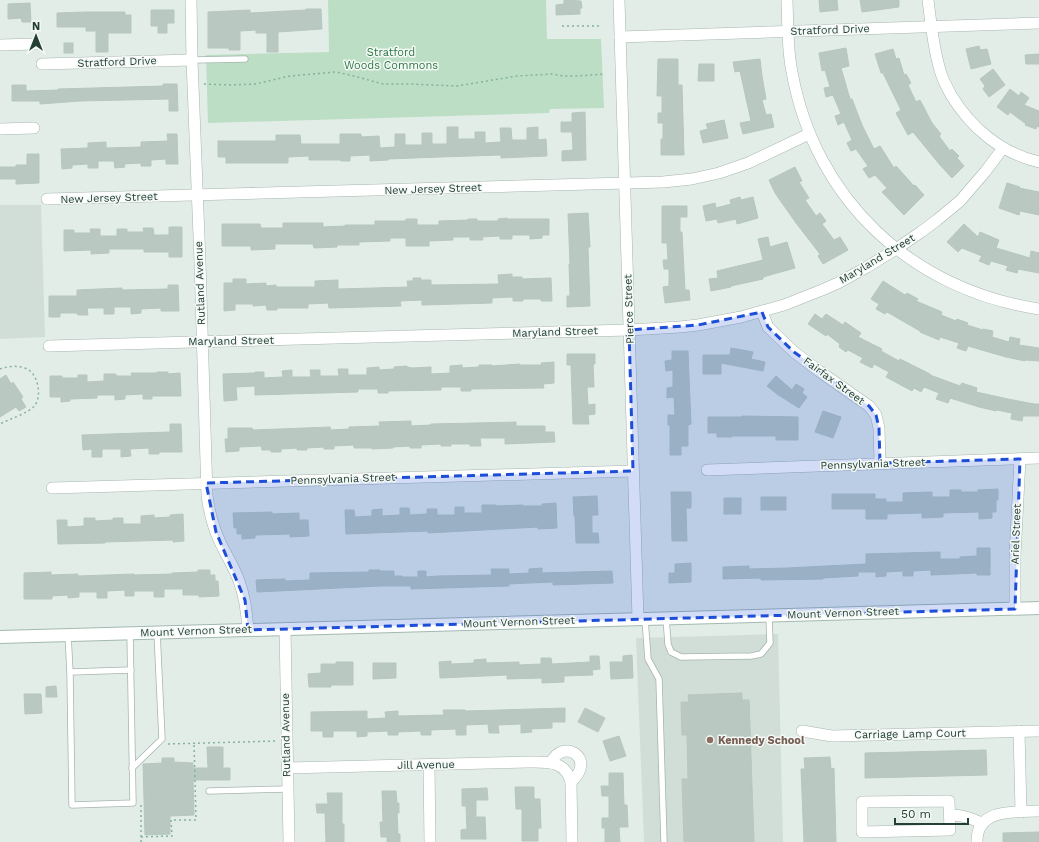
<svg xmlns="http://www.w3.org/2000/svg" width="1039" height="842" font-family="'Work Sans',sans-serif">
<rect width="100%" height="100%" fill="#e3ede8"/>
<g fill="#d1ddd7">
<path d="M0 205H41L45 337 0 339Z"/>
<path d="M778 634 783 842H644L636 638Z"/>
</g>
<path fill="#bcdec4" d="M328 0H546L547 39H601L604 108 550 109 549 113 208 123 206 55 329 52Z"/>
<g fill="#b9c8c1" stroke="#b6c7bf">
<path d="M564 0 581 1 582 8H580V14L556 15V5L564 4Z"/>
<path d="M819 0H837L838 10 820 12Z"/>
<path d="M860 0H899V7L862 12Z"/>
<path d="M30 3 31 22H22L21 18 8 19V4Z"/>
<path d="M306 9H321L322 29 278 32V52H267V33H256V30L240 31V50H229V48H208V12L250 10V13L306 10Z"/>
<path d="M151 10H174V23H167V33H158V26H151Z"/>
<path d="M86 12H125V15H131V33H108V52H96V31H86V27H57V13Z"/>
<rect x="64" y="43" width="9" height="10"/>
<path d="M979 46 980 50 987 49 991 64 971 69 966 49Z"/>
<path d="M846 48 849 66 841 68 850 99H852L862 125 874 149 880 146 894 168 896 166 914 186 915 185 924 195 904 215 882 192 887 188 875 175 869 178 863 169 868 166 856 149 851 151 847 143 852 140 844 122 838 125 835 116 841 114 833 95 826 97 824 88 830 87 825 70 822 71 819 53Z"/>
<path d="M893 49 896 59 899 58 904 75 906 74 911 83 908 85 916 102 920 100 932 123 941 134 939 136 950 151 952 149 959 156 957 158 964 166 952 178 940 165 913 132 908 135 896 113 901 110 883 73H881L875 54Z"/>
<path d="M1039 54V64H1026L1025 55Z"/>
<path d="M658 59H678V85H682L684 155H661V139H663V123H658V113H662V96H657Z"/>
<path d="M760 59 762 76 766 99 762 100 766 115 771 114 774 127 743 134 740 123 751 121 740 71 735 72 733 62Z"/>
<path d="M699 64H714V81H698Z"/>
<path d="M993 69 1005 85 989 97 983 89 985 86 980 79Z"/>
<path d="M163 84H177L178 111H169V99L80 101 40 104V101H12V85H26V91L58 90V89L163 86Z"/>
<path d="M1010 89 1019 96 1021 92 1029 98 1024 105 1039 111V127L1037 126 1036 129 1025 125 1026 124 1010 112 1008 115 997 107Z"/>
<path d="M585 112 586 160 562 161V151L573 150 572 132H561V122H572V113Z"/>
<path d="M724 120 728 138 703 143 700 131 708 129 706 124Z"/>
<path d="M447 127H458V139H475V132H485V143L501 142 500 128H511L512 140H527V128L538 127V140L546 139 547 156 501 158V155L440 157 388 159V160L370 161V155L350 156V161H341L340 160H309V156L288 157V163H226V157H218V141H276V135H300L301 144H340V134H361V137L379 136 380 148 395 147V134H405V145H422V133H432V144H447Z"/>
<path d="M167 134H177L178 164H166V159L151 160V166H141V163L124 164 125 167 115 168 114 161H98V168H88V164L72 165V168L62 169 61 149 88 148V143L106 142V148L141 147V142L168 141Z"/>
<path d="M27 154H39V183L16 184V179H0V167H16V165H27Z"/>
<path d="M795 167 802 181 799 182 809 198 805 200 816 216 820 213 826 221 822 224 834 240 840 237 848 250 823 264 818 256 820 254 796 223 775 193 769 180Z"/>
<path d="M1007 183 1020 187 1019 188 1039 192V215L1020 211 1019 215 999 208Z"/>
<path d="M740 197 741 200 753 197 758 218 737 224 736 219 718 223 717 219 706 221 703 206 715 203 716 208 731 204 730 200Z"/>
<path d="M662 206H687V217H680V232H682L685 290H689L690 300 665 303 663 287 669 286V269H664L663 260H668L667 243H662Z"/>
<path d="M588 213 590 247H588L590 306 567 307V296H570L569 264H570L568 214Z"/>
<path d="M507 218V219H549V235H542V238L530 239V235H512V239H500V236L482 237 483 240H470V237H453V240L429 241V246H406V238H390V241L359 242V245H337V247L314 248 313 244H275V249L251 250V246H222V224H260L261 228H283V223H323V227L345 226V225H375V221H406V219H417V225H439V221L468 220V219H477V221H498V219Z"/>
<path d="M964 224 978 237 980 232 999 240 996 248 1030 258 1031 251 1039 253V273L1018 269 1017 273 1006 270 1008 266 991 261 989 265 979 261 982 256 962 248 958 252 947 242Z"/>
<path d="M169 227H182V257H169V252H144V249H109V253L91 254V250L64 251V230H74V233H91L90 229H100V236H117V229H127V232H144L143 228H153L154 235H169Z"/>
<path d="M768 237 770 247 787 242 795 268 763 277V279L731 286V287L711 291 709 279 718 278 717 271 763 260 758 239Z"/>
<path d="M512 274V277H522V279L551 278 552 301H541V299H523V301H513V297L492 298V303L422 305V300L400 301 401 306 329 308 328 303 308 304V308H277V310H267L266 305 253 306V304H235V310L224 311V283H233V279H246V284L266 283V286L276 285V287H315V281L338 280V289L408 287 407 281H413V278H421V280H431V285L499 284 498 275Z"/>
<path d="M883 281 905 295 907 293 918 299 916 301 942 312 941 315 956 321 957 319 968 323 967 325 983 330V329L993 331 992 337 1009 342 1010 337 1020 339 1019 345 1039 348V361L1025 360V361L1006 357 968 346 966 351 957 348 959 343 940 337 939 340 920 332V331L887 312 885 314 876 309 879 304 871 299Z"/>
<path d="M168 285H178L179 311H161V308L141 309V313L131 314V307H114V314H104V308H87L88 315H78L77 313H60V317H49V296H77V290L122 288V290L168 289Z"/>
<path d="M815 314 822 319 826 314 843 325 845 322 861 333 858 337 882 349 881 351 899 361 900 359 930 374V375L960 386 962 383 977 388 976 392 1008 399 1034 404H1039V416H1023L1022 421 1011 419 1012 413 997 410 996 411 979 407 950 398 948 403 936 399 939 393 924 387 921 392 914 388 912 391 886 377 889 372 874 364 872 368 860 362 863 358 848 350 846 352 839 347 840 344 827 334 826 336 808 324Z"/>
<path d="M731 348 753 352 751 359 765 362 763 371 721 363V374H703V355H730Z"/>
<path d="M672 351H688L691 424 688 425V446H681V455H670V425H668V415H675L674 397 667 398V388L673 387V370L666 371 665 361 672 360Z"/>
<path d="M567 354H595V364H593L594 387H587L588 405 595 404V414L588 415 589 424H573L571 365H567Z"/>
<path d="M554 362V383L543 384 544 388 471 389V391H461V387H441V390L388 391V393H378V389H358V392L255 395V386L236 387 237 400 224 401 223 374 255 373V372H264V378L283 377 282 371 292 370V377H311L310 370H320V376H339L338 369H348V375H367V368L379 367V370L394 369V367L407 366V367L412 368 431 367V374L450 373V366L462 365V368L479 367V365H492V366L520 364V365H542L541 363Z"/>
<path d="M157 372H168V374L180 373 181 396H152V399H143V394L125 395V399L115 400V395H97V398L70 399V401L61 402V397H50V376H62V378H78V375H87V382L104 381V374H116V376H132L131 373H157Z"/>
<path d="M6 375 11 384 13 382 23 397 21 399 26 407 19 411 16 407 0 417V379Z"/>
<path d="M776 376 792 390 796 384 804 389 802 393 807 397 799 408 777 394 767 386Z"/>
<path d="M823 411 841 417 833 438 815 432Z"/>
<path d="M742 416 798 417V440H776V436H732V437H717V433H708V417H742Z"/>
<path d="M411 421V426L431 425V424L516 422V426H545V432H554L555 442 505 444V438H480L481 446H470V444H451V446H441V444L421 445V448H410V446L393 447V448L372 449V448H354V445L334 446V449H324V447L307 448V450H297V448L281 449V452H271V450H262L261 446 239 447V451L226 452 225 439H228V428H252L253 430 330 427 331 430 349 429V427L380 426 379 422Z"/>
<path d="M170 424H181L182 452H159V454H149V448L130 449 131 456 121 457V449H102V457H92V449L83 450 82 435 139 433 170 432Z"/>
<path d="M998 489V500H996V512H992V518L979 519V512L943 513V517L922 518V513L887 514V519H866V509H832V494H875V499H886V502H903V493L932 492V497H950V490H961V492H978V490Z"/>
<path d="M671 492H691V508H686L687 541H672Z"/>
<path d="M597 496 598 515H592V533H598L599 543H576L575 516H574L573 497Z"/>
<rect x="761" y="497" width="25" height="13"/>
<rect x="724" y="498" width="17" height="16"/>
<path d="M556 503 557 528 538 529V527L428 533V531L346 534 345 510H354L355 517 372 516V510L382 509V516L400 515V508H409L410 515 427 514V509H437V515H455V507H464V513H482V505H496V506L523 505V506H542V504Z"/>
<path d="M272 512V514L299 513V520H308L309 536 290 537V534L255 535V538L242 539V534H237V528H234L233 513Z"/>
<path d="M183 514 184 541 173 542V540L105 542V543L58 544 57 520H67V527L84 526V518H95V521L113 520V518H123V524H141V516L154 515V518L170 517V515Z"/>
<path d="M977 548H990V575H977V573L931 575V570L913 571V576H903V571L886 572V576L876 577V572H858V576L823 578V579L761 580V578L723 579V567L749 566V569L787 568 866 564V554L940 552V559H960V557L977 556Z"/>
<path d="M691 563V582L669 583V573H675V564Z"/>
<path d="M542 568V573L612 571 613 583 553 585V582L530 583 509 584V586L411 589V586H380L257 592 256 580 285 579V581L310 580V573L369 572V570H380V571H394V576H402V577H418V571H426V577L437 576 492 575 491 569H509V574L529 573V569Z"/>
<path d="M198 570H210V575H215V581H218L219 596 199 597V595H183V589H164V597H154V591H134V596H125V590L107 591V598H97V592H79V597L68 598V595L52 596V599H24V573L51 572V575L78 574V576L134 574V575L172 574V573L198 572Z"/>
<path d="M632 655 633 678 611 679 610 662H623V656Z"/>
<path d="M590 656H599L600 669 592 670 593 675 564 676V682L542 683V678L507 679V675L440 678 439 662 451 661V664L474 663V660L486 659V663L519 662V665L541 664V658H551L552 664 590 662Z"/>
<path d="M336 662H353V685H331V687H309L308 674 321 673V664H336Z"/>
<path d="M373 663H396V678L373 679Z"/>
<path d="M56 686 57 697H46V687Z"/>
<path d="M742 693V700H749L754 842H684L682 779H688L687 735H682L681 702H689L688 695Z"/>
<path d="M24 694H41L42 713 25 714Z"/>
<path d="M565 708V722H552V728L531 729 532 732 521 733V724L498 725 499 733H489L488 724 466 725V735H456V729L431 730V735H421V731L398 732V735H388V731L367 732V736L357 737V731H333V737H323V731H311V712L367 711V719L386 718 385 712 398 711V716L444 715 443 710H465L466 711Z"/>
<path d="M585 708 605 718 598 732 578 722Z"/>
<path d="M619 736 626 756 610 761 603 741Z"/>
<path d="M207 747H223V768H230V780H193L194 815 170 816V834L145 835 143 764 162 763V758H174V762L193 763V768H208Z"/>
<path d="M986 750 987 775 865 778V753Z"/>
<path d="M830 757 831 769 834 768 836 842H804L801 769H805L804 758Z"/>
<path d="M609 773H623L624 805H627L628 827H619L620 842H605V828H602V818H609V796H602L601 786H609Z"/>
<path d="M515 787H534V799H540L541 828H538V841H522V809H516Z"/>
<path d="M487 788 488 800H476V817H485L486 839H461V830L467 829 466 806H462V789Z"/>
<path d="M382 791H396L397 803H399V813H397L398 834H400V842H387V837H381L380 822H383Z"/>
<path d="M327 793H342V824H344V842H326L325 813H317L316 804H328Z"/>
<path d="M1039 832V842H1003V833Z"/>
</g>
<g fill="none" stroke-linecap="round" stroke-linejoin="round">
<g stroke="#a6b5af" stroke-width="7">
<g id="lane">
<path d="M192 60 245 59"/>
<path d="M666 618 668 644 671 652 681 657 751 656 761 654 770 643 769 616"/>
<path d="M645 619 648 659 659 679 664 842"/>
<path d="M68 635 70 672 72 805 133 803 130 633"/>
<path d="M70 672 131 670"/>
<path d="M132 768 162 739 157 632"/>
<path d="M209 791 287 789"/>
</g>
</g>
<g stroke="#a6b5af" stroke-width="12">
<g id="street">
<path d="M191 0 192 60 200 262 207 495C209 511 213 527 220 542 226 555 234 567 239 581 245 597 247 613 248 630"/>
<path d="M619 0 638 619"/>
<path d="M787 0C788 24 787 49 792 72 815 200 912 290 1039 309"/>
<path d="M928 0C931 23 933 47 940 70 942 79 947 87 951 95 971 128 1001 153 1039 162"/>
<path d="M620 37 1039 23"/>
<path d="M0 45 36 44"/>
<path d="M42 64 192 60"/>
<path d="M0 129 34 128"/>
<path d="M47 199 663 182 692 179 719 173 748 163 809 134"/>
<path d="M762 312 768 327 794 352 819 371 869 406 876 415 879 428 880 463"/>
<path d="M49 346 629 330 680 327 698 325 741 317 784 305 822 290 838 283 867 267 896 249 921 232 937 220 960 201 985 172 1003 148"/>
<path d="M707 470 1039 458"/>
<path d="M52 488 633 471"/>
<path d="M1015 609V556L1020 459"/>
<path d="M285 629 289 842"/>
<path d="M802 731 832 736 1039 731"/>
<path d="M1019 731 1021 812"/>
<path d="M551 763C562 737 598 758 571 782"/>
<path d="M429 765 430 842"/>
<path d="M287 768 528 762C547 762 565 760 571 782L572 842"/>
<path d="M949 801 950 830 862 832V802Z"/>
<path d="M950 815C963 815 970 818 982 823"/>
<path d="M977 842C976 808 1015 812 1039 811"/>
</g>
</g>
<g stroke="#a2b9b0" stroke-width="14">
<path id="secondary" d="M0 637 1039 608"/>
</g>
<g stroke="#84b1a0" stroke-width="1.5" stroke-dasharray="2 3" stroke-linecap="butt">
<path d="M562 26H602"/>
<path d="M204 84 230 85 255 84 290 76 336 72 350 75 383 84H409L457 86 517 76 552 74 564 76H577L604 74"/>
<path d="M0 369C8 366 19 365 27 369 38 374 42 396 35 405 30 413 9 419 0 424"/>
<path d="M168 744 276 741"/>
<path d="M141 805V842"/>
<path d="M141 837 172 836 171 820H196L194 743"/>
</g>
<use href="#lane" stroke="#fff" stroke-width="5.5"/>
<use href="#street" stroke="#fff" stroke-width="11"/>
<use href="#secondary" stroke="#fff" stroke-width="12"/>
</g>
<path fill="#1d4ed8" fill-opacity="0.2" stroke="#1d4ed8" stroke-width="3" stroke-dasharray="8 5" stroke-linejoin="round" d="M762 312 768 327 794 352 869 406 876 415 879 428 880 463 1020 459 1015 609 248 630 245 600 216 532 206 483 633 471 629 330 698 325Z"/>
<circle fill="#8d6e63" stroke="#f4f9f6" stroke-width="1.5" cx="710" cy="740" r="4"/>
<g text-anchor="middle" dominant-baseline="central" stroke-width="3" stroke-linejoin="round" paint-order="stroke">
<g font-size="11" fill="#233f36" stroke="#f4f9f6">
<text transform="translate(830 30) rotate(-2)">Stratford Drive</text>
<text transform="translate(117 62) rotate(-2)">Stratford Drive</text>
<text transform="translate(433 189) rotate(-2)">New Jersey Street</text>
<text transform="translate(109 198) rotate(-2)">New Jersey Street</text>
<text transform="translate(877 259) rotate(-31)">Maryland Street</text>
<text transform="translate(200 283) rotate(-92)">Rutland Avenue</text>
<text transform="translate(629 309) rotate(-92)">Pierce Street</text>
<text transform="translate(555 332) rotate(-2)">Maryland Street</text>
<text transform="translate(231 341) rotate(-1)">Maryland Street</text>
<text transform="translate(834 381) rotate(36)">Fairfax Street</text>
<text transform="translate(873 464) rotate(-2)">Pennsylvania Street</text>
<text transform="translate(343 479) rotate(-2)">Pennsylvania Street</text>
<text transform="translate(1016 534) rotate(-88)">Ariel Street</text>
<text transform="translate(843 613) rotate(-2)">Mount Vernon Street</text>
<text transform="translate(519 622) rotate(-2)">Mount Vernon Street</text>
<text transform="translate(196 631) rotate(-2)">Mount Vernon Street</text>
<text transform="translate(910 734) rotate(-1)">Carriage Lamp Court</text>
<text transform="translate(286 735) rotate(-91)">Rutland Avenue</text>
<text transform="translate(426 765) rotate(-1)">Jill Avenue</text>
</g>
<g font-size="11" fill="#2d7645" stroke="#f4f9f6">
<text x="391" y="52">Stratford<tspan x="391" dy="13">Woods Commons</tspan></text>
</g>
<g font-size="11" font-weight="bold" fill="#785e54" stroke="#f4f9f6" text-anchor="start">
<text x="718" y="740">Kennedy School</text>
</g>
</g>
<g transform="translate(36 36)" stroke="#f4f9f6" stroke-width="3" paint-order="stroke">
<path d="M0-3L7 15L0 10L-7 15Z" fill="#233f36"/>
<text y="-6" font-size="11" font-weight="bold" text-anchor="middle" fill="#233f36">N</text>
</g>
<path d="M895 818v6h73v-6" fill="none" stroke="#233f36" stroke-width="2"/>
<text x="901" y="818" font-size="12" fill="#233f36" stroke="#f4f9f6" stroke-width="3" paint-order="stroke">50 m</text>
</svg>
